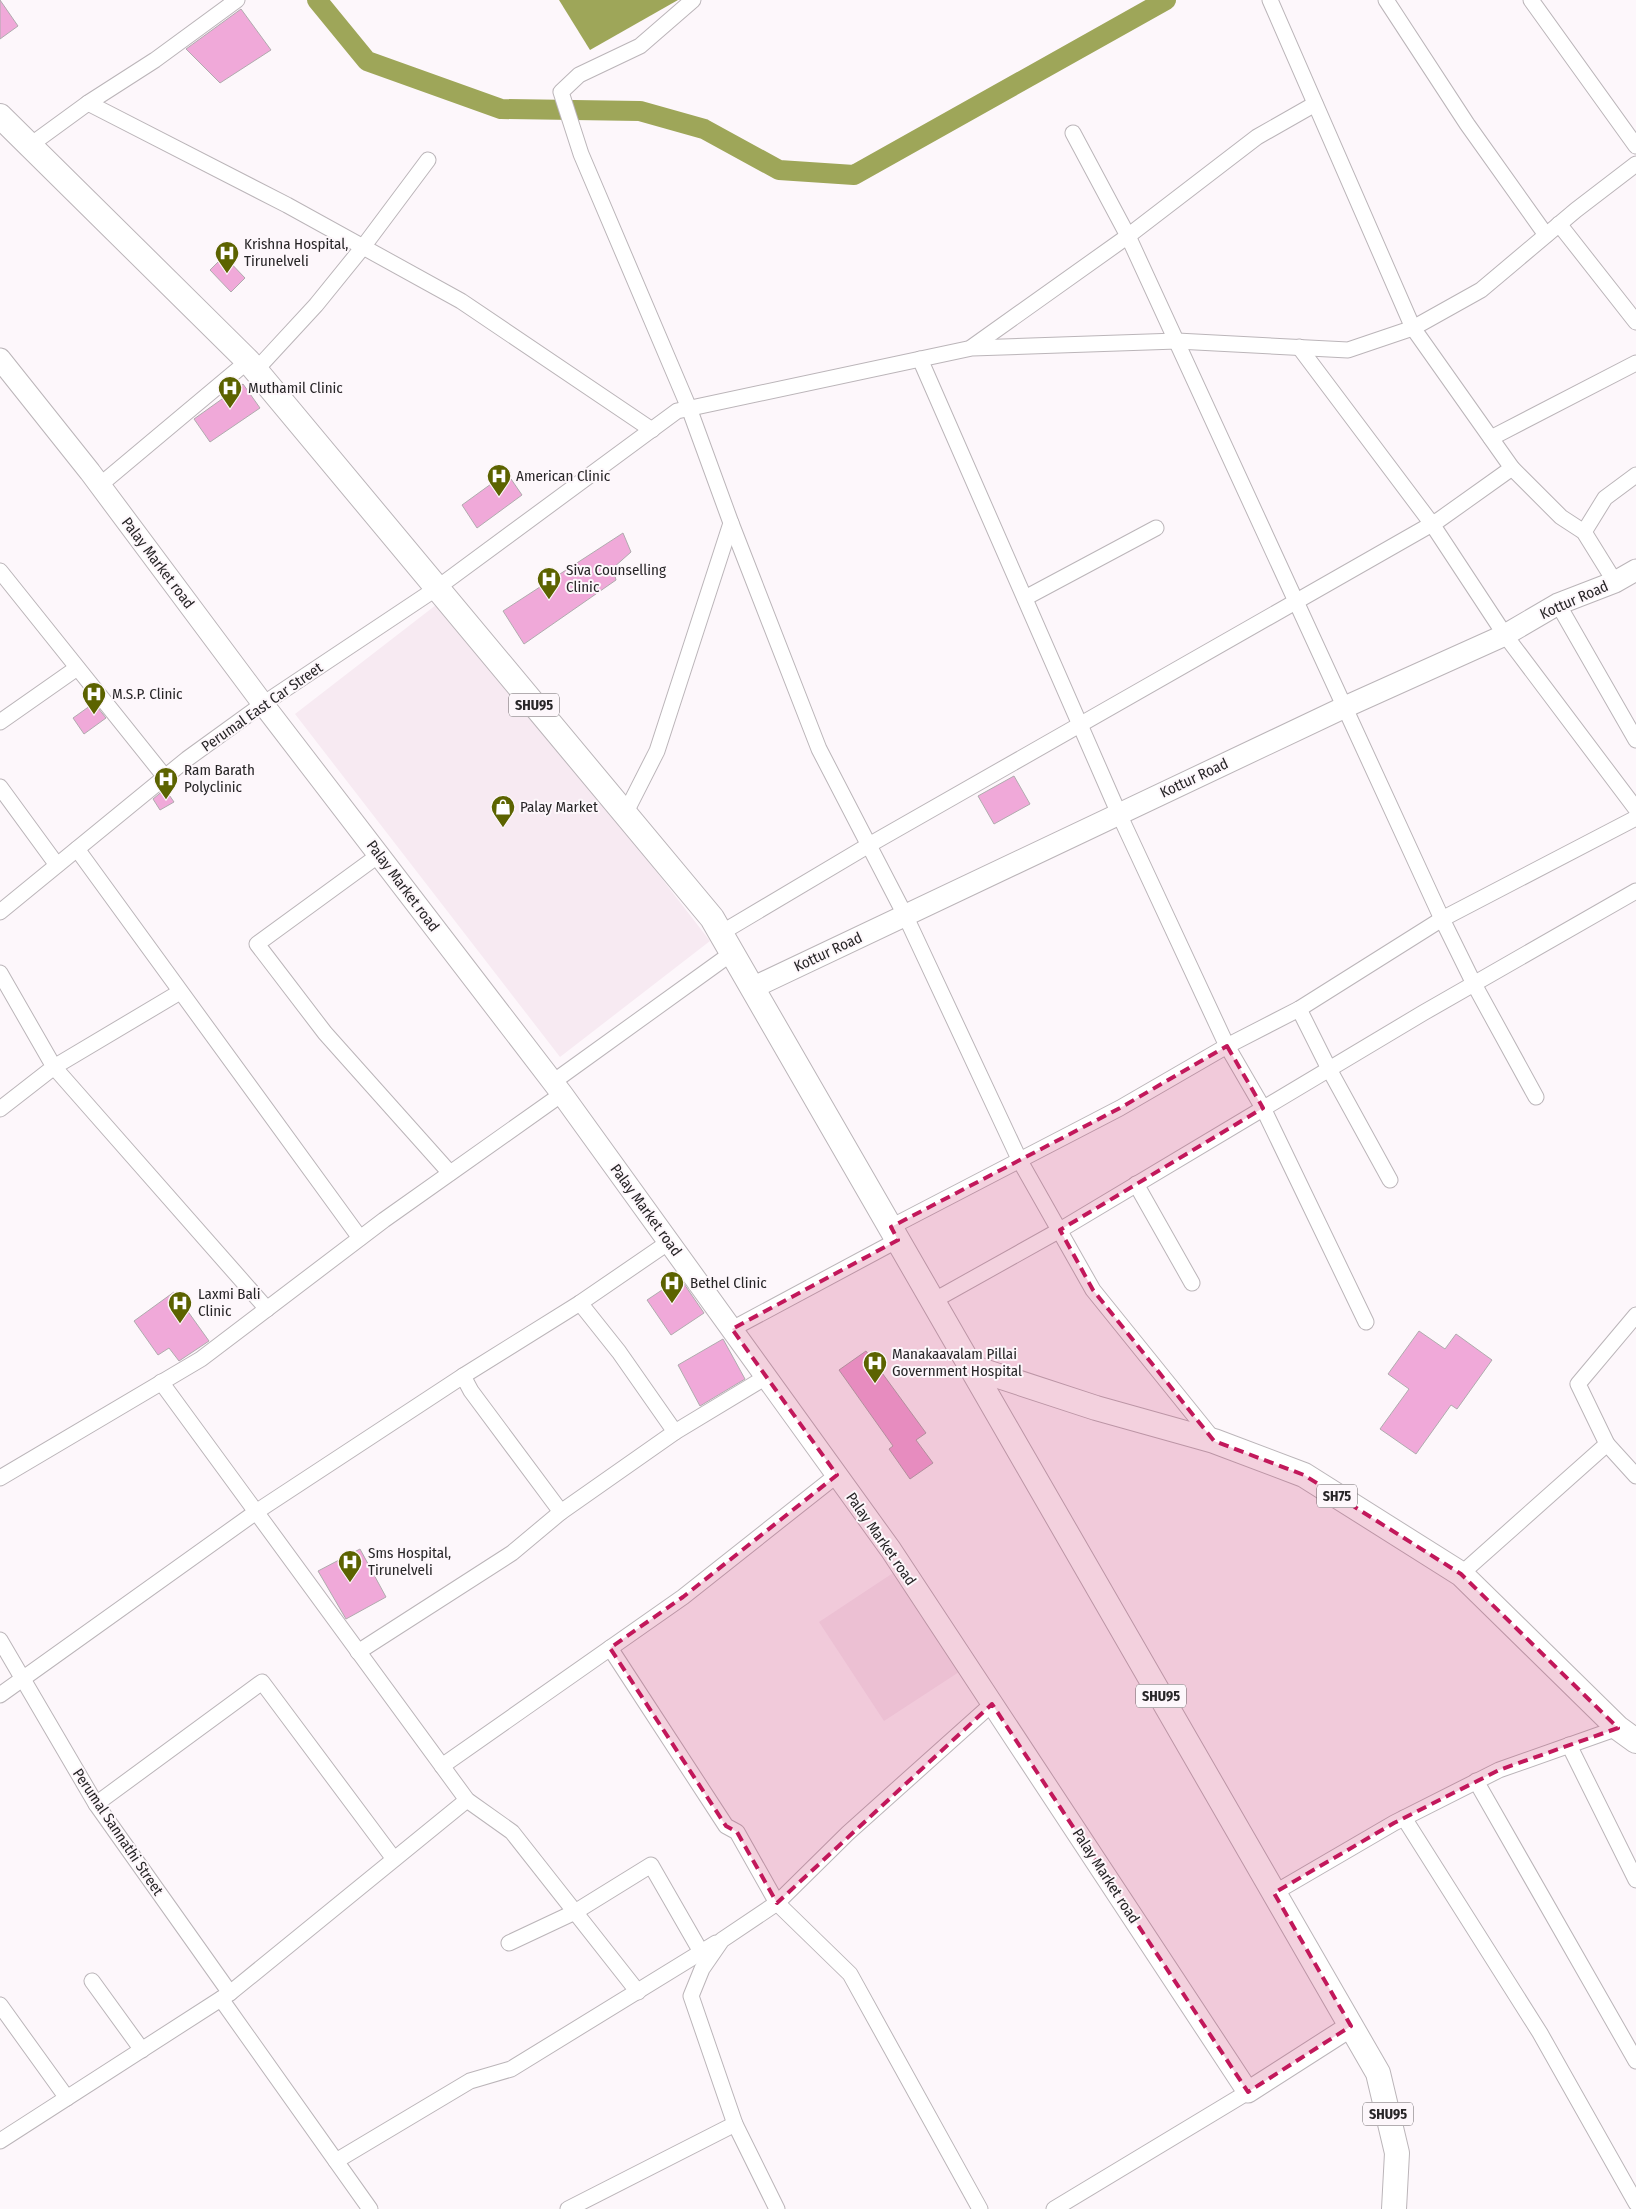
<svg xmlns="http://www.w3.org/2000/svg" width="1636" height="2209" font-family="'Fira Sans Condensed',sans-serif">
<rect width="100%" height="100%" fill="#fdf7fb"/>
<g fill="#f7eaf2">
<path d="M445 598 710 941 560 1057 295 714Z"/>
<path d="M893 1573 959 1672 884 1721 819 1622Z"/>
</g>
<path fill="#9ea659" d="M559 0H678L590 50Z"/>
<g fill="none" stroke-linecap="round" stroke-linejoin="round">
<path stroke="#9ea659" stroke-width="20" d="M317 0 367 61 501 109 640 111 704 129 779 170 854 175 1166 0"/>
</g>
<g fill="#f0a9d9" stroke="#b0abae">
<path d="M0 0 18 26 0 39Z"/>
<path d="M241 9 271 50 220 83 186 49Z"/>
<path d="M224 256 245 278 231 292 210 270Z"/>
<path d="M243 384 260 408 210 442 194 419Z"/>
<path d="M511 479 522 495 477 528 462 505 491 484 495 490Z"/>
<path d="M623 533 631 552 613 568 616 580 524 644 503 611Z"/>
<path d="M94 703 106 718 84 734 73 718Z"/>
<path d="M1014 776 1030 804 994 824 978 796Z"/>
<path d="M165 789 174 802 160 810 153 799Z"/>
<path d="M680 1278 704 1313 671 1335 647 1300Z"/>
<path d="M174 1292 209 1341 179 1361 169 1348 158 1355 134 1321Z"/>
<path d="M1419 1331 1445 1349 1456 1334 1492 1360 1457 1409 1451 1405 1416 1454 1380 1429 1409 1389 1388 1374Z"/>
<path d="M723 1339 745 1379 700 1406 678 1365Z"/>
<path d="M866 1351 926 1433 916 1440 933 1463 910 1479 889 1449 893 1446 839 1370Z"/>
<path d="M360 1549 386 1597 346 1619 318 1571Z"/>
</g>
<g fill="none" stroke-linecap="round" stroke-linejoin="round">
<g stroke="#bbb5b9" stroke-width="17">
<g id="street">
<path d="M693 0 640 46 579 75 561 92 581 154 689 408 731 523 819 749 905 915 1020 1161 1093 1290 1214 1440"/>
<path d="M1270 0 1413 328 1512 468 1561 517 1584 532 1615 582"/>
<path d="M1386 0 1467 124 1546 235"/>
<path d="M1531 0 1636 146"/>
<path d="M88 103 155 60 237 0"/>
<path d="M1073 133 1128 236 1442 919 1474 984 1536 1097"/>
<path d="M29 146 88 103 287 205 461 301 652 430"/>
<path d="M1559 224 1636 322"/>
<path d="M972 347 1128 236 1257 137 1315 104"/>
<path d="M1299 347 1432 524 1505 635 1636 809"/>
<path d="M920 359 1119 814 1227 1046 1263 1108 1366 1322"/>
<path d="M256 370 316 305 363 247 428 160"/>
<path d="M1491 438 1636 363"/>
<path d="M100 485 248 361"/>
<path d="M1584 532 1605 498 1636 475"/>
<path d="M0 571 165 777"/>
<path d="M1025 598 1156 528"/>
<path d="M1558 604 1636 740"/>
<path d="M0 722 77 668"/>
<path d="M0 787 57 865"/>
<path d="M625 814 657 751 731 523"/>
<path d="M77 849 360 1238"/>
<path d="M379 855 257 944 325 1033 450 1173"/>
<path d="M0 912 187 759 263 704 437 588 677 411 972 348 1177 341 1348 350 1413 328 1481 290 1576 210 1636 164"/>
<path d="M721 933 869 845 1439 520 1512 468"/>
<path d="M0 973 54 1067 0 1109"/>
<path d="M180 992 54 1067 267 1309"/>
<path d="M1299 1009 1329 1069 1390 1180"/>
<path d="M553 1082 732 953"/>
<path d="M1136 1184 1192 1283"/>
<path d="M891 1227 1120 1108 1227 1046 1299 1009 1442 919 1636 818"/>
<path d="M933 1301 1060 1230 1423 1013 1636 891"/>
<path d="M732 1329 898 1240"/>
<path d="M463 1376 580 1303 669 1242"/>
<path d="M161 1382 467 1800 512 1832 638 1992"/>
<path d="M675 1432 766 1377"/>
<path d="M1607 1444 1578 1384 1636 1315"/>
<path d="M0 1478 201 1359 384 1220 562 1094"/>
<path d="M1461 1574 1607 1444 1636 1476"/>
<path d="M0 1640 96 1804 230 1993"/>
<path d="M610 1648 726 1826 737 1832 777 1903 848 1833 992 1704"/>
<path d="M358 1652 512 1553 561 1512"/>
<path d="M0 1695 256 1512 463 1376 471 1391 561 1512 675 1432 619 1352 580 1303"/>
<path d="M1569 1745 1636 1880"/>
<path d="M442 1766 683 1597 837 1475"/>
<path d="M1476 1781 1636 2061"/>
<path d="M96 1804 262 1682 394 1859"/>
<path d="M1404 1818 1540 2033 1636 2203"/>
<path d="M1274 1893 1394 1823 1499 1770 1618 1728"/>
<path d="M509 1943 575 1912 651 1865 701 1952"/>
<path d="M92 1981 142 2050"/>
<path d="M221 1999 370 2209"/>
<path d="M0 2005 67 2098"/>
<path d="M0 2141 230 1993 467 1800"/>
<path d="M336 2161 470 2081 511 2069 716 1943"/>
<path d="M568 2209 735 2124"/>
<path d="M777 2209 735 2124 691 1996 702 1969 722 1940 777 1903 850 1974 980 2209"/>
<path d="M1054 2209 1248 2092"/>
</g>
</g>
<g stroke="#bbb5b9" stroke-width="23">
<g id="secondary">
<path d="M0 359 90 472 263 704 562 1094 891 1550 1248 2092 1351 2026"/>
<path d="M752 988 1345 707 1505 635 1558 604 1615 582 1636 570"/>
</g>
</g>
<g stroke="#bbb5b9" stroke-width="26">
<g id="primary">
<path d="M0 116 248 361 712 918 1378 2073 1397 2153 1394 2209"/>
<path d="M971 1367 1096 1408 1214 1441 1304 1475 1461 1574 1618 1728 1636 1741"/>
</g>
</g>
<use href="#street" stroke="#fff" stroke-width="15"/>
<use href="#secondary" stroke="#fff" stroke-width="21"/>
<use href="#primary" stroke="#fff" stroke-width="24"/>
</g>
<path fill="#c2185b" fill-opacity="0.2" stroke="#c2185b" stroke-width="4" stroke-dasharray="10 6" stroke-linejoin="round" d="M1227 1046 1263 1108 1060 1230 1093 1290 1214 1441 1304 1475 1461 1574 1618 1728 1499 1770 1394 1823 1274 1893 1351 2026 1248 2092 992 1704 777 1903 737 1832 726 1826 610 1648 683 1597 837 1475 732 1329 898 1240 891 1227 1120 1108Z"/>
<defs>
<g id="hospital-pin" transform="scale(1.25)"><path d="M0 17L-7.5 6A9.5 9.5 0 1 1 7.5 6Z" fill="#5c6300" stroke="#fdf7fb"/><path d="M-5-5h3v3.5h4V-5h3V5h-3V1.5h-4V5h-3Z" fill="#fff"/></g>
<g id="shop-pin" transform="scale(1.25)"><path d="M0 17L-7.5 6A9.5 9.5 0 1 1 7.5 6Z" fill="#5c6300" stroke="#fdf7fb"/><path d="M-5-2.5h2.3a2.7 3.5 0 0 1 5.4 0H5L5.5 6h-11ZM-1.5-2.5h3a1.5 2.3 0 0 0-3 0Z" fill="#fff"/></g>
</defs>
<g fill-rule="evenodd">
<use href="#hospital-pin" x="227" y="253"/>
<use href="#hospital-pin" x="230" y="388"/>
<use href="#hospital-pin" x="499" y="476"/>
<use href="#hospital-pin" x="549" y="579"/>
<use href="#hospital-pin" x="94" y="694"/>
<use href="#hospital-pin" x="166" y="779"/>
<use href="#shop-pin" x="503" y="807"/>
<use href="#hospital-pin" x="672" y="1283"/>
<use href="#hospital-pin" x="180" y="1303"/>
<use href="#hospital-pin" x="875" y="1363"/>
<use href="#hospital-pin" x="350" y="1562"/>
</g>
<g text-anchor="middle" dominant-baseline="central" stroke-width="4" stroke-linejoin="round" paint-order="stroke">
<g fill="#fdf7fb" stroke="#686567" stroke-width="1">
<rect x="509" y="693.5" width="50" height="23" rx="4"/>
<rect x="1317" y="1484.5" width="40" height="23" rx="4"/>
<rect x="1136" y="1684.5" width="50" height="23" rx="4"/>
<rect x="1363" y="2102.5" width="50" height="23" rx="4"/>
</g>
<g font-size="14" font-weight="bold" fill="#282628">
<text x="534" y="705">SHU95</text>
<text x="1337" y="1496">SH75</text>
<text x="1161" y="1696">SHU95</text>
<text x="1388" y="2114">SHU95</text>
</g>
<g font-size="15" fill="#282628" stroke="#fdf7fb" text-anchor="start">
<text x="244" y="244">Krishna Hospital,<tspan x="244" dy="17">Tirunelveli</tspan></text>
<text x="248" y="388">Muthamil Clinic</text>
<text x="516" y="476">American Clinic</text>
<text x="566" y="570">Siva Counselling<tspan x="566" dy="17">Clinic</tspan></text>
<text x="112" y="694">M.S.P. Clinic</text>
<text x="184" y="770">Ram Barath<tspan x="184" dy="17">Polyclinic</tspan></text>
<text x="520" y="807">Palay Market</text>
<text x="690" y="1283">Bethel Clinic</text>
<text x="198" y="1294">Laxmi Bali<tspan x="198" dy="17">Clinic</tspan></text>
<text x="892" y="1354">Manakaavalam Pillai<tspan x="892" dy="17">Government Hospital</tspan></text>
<text x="368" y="1553">Sms Hospital,<tspan x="368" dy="17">Tirunelveli</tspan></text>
</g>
<g font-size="15" fill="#282628" stroke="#fdf7fb">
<text transform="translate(158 563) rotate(53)">Palay Market road</text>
<text transform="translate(1574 600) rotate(-24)">Kottur Road</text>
<text transform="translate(262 707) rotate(-35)">Perumal East Car Street</text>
<text transform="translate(1194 778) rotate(-25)">Kottur Road</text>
<text transform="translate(403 886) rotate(53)">Palay Market road</text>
<text transform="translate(828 952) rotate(-25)">Kottur Road</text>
<text transform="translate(646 1210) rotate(54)">Palay Market road</text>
<text transform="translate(881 1539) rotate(55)">Palay Market road</text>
<text transform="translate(118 1832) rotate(56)">Perumal Sannathi Street</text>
<text transform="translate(1106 1876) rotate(57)">Palay Market road</text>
</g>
</g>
</svg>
